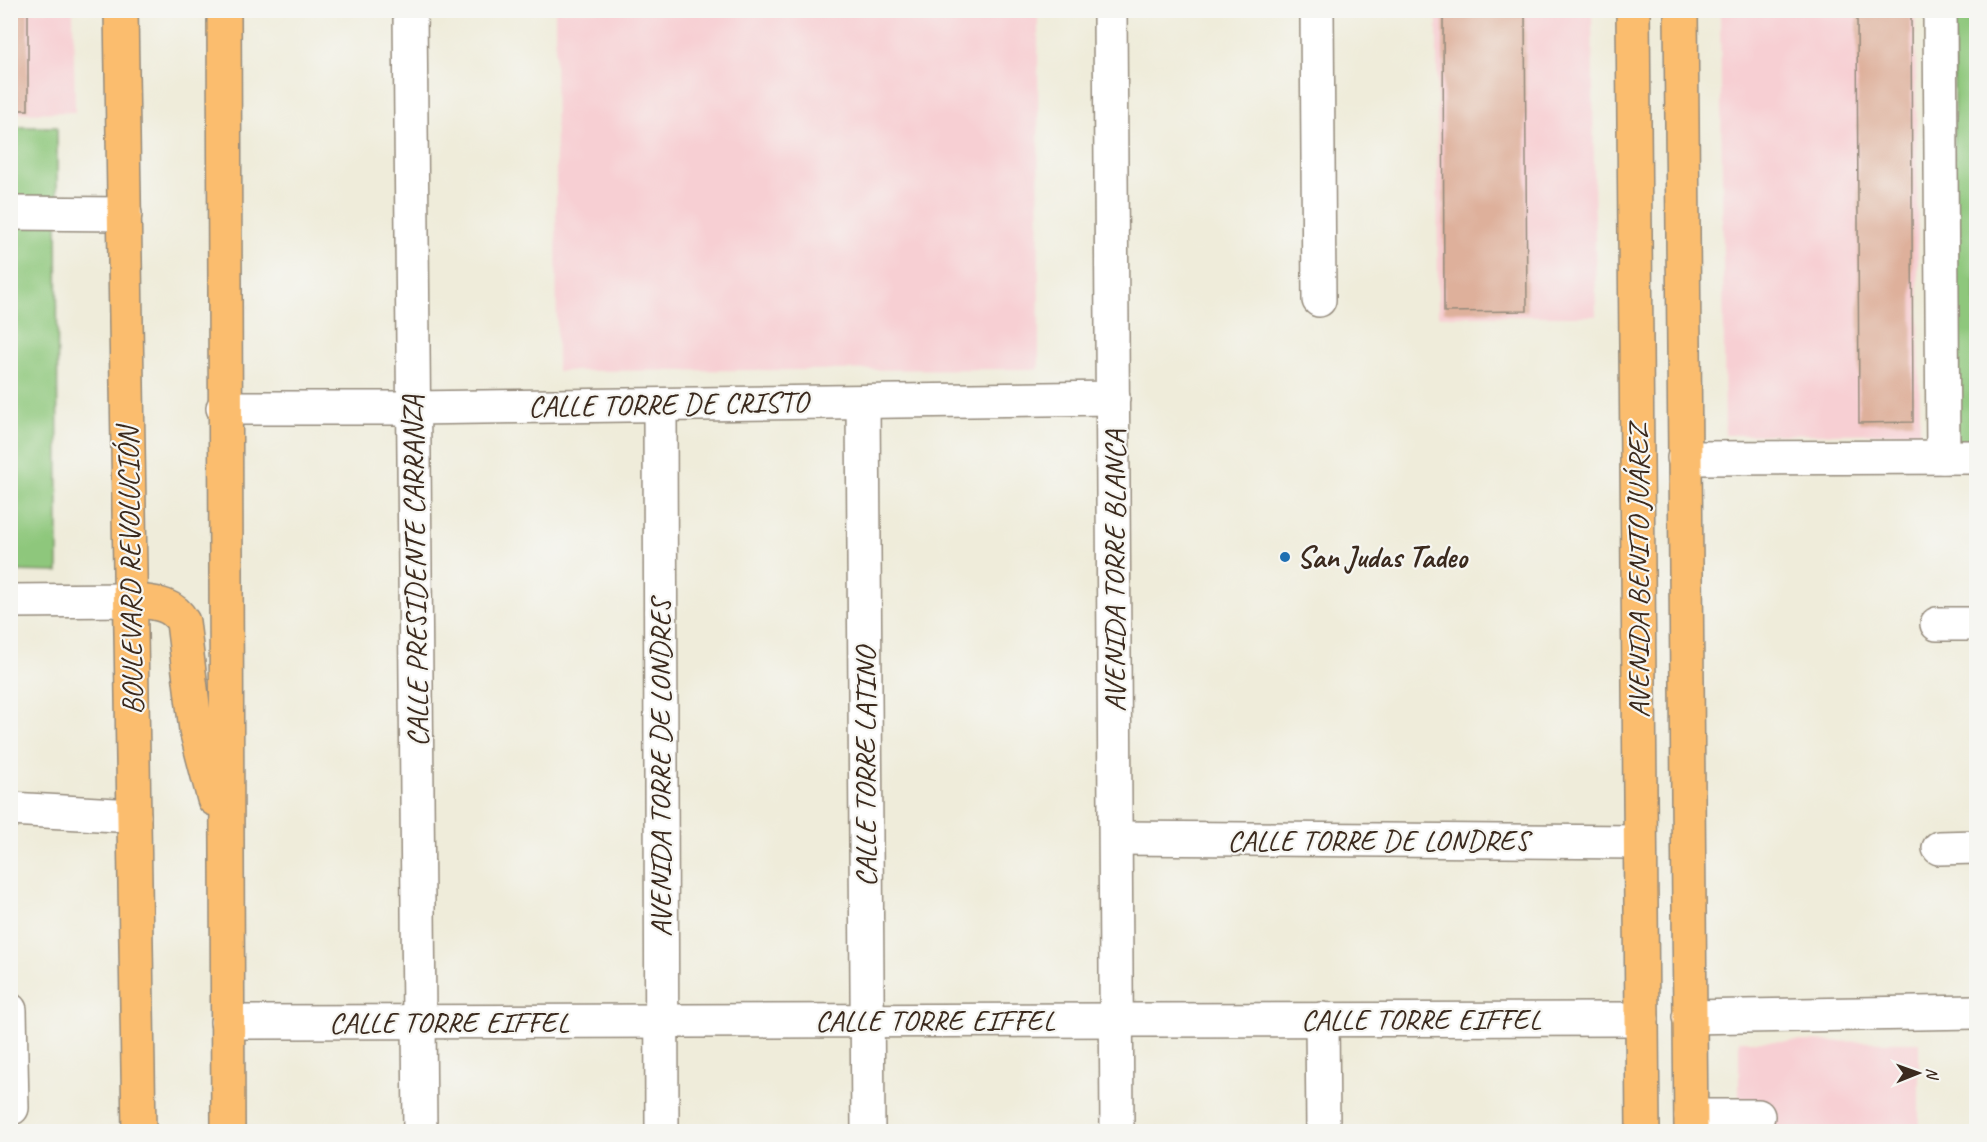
<svg xmlns="http://www.w3.org/2000/svg" width="1987" height="1142" font-family="Caveat,sans-serif">
<rect width="100%" height="100%" fill="#f6f6f2"/>
<filter id="ink" filterUnits="userSpaceOnUse"><feTurbulence type="fractalNoise" baseFrequency=".0167" numOctaves="2"/><feDisplacementMap in="SourceGraphic" scale="12" xChannelSelector="R" yChannelSelector="G"/><feConvolveMatrix kernelMatrix="1 2 1 2 8 2 1 2 1" color-interpolation-filters="sRGB"/></filter>
<filter id="wash" filterUnits="userSpaceOnUse"><feTurbulence type="fractalNoise" baseFrequency=".008" numOctaves="4" result="noise"/><feDisplacementMap in="SourceGraphic" scale="24" xChannelSelector="R" yChannelSelector="G"/><feGaussianBlur stdDeviation="1.35" result="paint"/><feColorMatrix in="noise" values="0 0 0 0 0 0 0 0 0 0 0 0 0 0 0 0 0 1.4 0 .05"/><feComposite in="paint" operator="in"/></filter>
<g filter="url(#wash)">
<rect width="100%" height="100%" fill="#efecda"/>
<g fill="#f7cfd3">
<path d="M10 11H73L75 112 11 113Z"/>
<path d="M555 11H1038L1039 369 557 371Z"/>
<path d="M1437 11H1592L1596 316H1438Z"/>
<path d="M1720 11H1915L1920 433 1725 435Z"/>
<path d="M1739 1041 1919 1042V1131H1739Z"/>
</g>
<g fill="#8ec77c" stroke="#64784d" stroke-width="1.5">
<rect x="1954" y="11" width="22" height="433"/>
<path d="M11 127H57L58 572 11 571Z"/>
</g>
<g id="blocks">
<g fill="#deb09b">
<rect x="10" y="10" width="18" height="100"/>
<path d="M1443 10H1525L1527 311 1444 312Z"/>
<path d="M1857 10H1911L1913 422 1859 423Z"/>
</g>
</g>
</g>
<g filter="url(#ink)">
<use href="#blocks" fill-opacity="0" stroke="#958b7c" stroke-width="1.5"/>
<g fill="none" stroke-linecap="round" stroke-linejoin="round">
<g stroke="#958b7c" stroke-width="36">
<g id="minor">
<path d="M410 10 420 1132"/>
<path d="M1110 10 1117 1132"/>
<path d="M1317 10 1319 300"/>
<path d="M1940 10 1943 457"/>
<path d="M10 213 125 214"/>
<path d="M863 402 868 1132"/>
<path d="M660 405 662 1132"/>
<path d="M223 408H413L1113 398"/>
<path d="M1684 458 1976 457"/>
<path d="M10 601 131 600"/>
<path d="M1937 624H1976"/>
<path d="M10 809 134 816"/>
<path d="M1116 838 1639 842"/>
<path d="M1939 848 1976 847"/>
<path d="M10 1010 12 1108"/>
<path d="M1689 1017 1976 1012"/>
<path d="M1322 1019 1323 1132"/>
<path d="M227 1022 1642 1019"/>
<path d="M1691 1116H1758"/>
</g>
</g>
<g stroke="#958b7c" stroke-width="36">
<g id="major">
<path d="M121 10 139 1132"/>
<path d="M224 10 228 1132"/>
<path d="M1633 10 1643 1132"/>
<path d="M1681 10 1691 1132"/>
<path d="M131 600C152 603 172 602 183 622L196 730 214 799"/>
</g>
</g>
<use href="#minor" stroke="#fff" stroke-width="33"/>
<use href="#major" stroke="#fbbd6e" stroke-width="33"/>
</g>
</g>
<circle fill="#1f6fb2" stroke="#f6f6f2" stroke-width="2" cx="1285" cy="557" r="6"/>
<g text-anchor="middle" dominant-baseline="central" stroke-width="4.5" stroke-linejoin="round" paint-order="stroke">
<g font-size="30" fill="#3b2a1e" stroke="#f6f6f2">
<text transform="translate(668 404) rotate(-1)">CALLE TORRE DE CRISTO</text>
<text transform="translate(130 571) rotate(-91)">BOULEVARD REVOLUCIÓN</text>
<text transform="translate(415 571) rotate(-91)">CALLE PRESIDENTE CARRANZA</text>
<text transform="translate(1114 571) rotate(-90)">AVENIDA TORRE BLANCA</text>
<text transform="translate(1638 571) rotate(-90)">AVENIDA BENITO JUÁREZ</text>
<text transform="translate(865 767) rotate(-90)">CALLE TORRE LATINO</text>
<text transform="translate(660 768) rotate(-90)">AVENIDA TORRE DE LONDRES</text>
<text x="1378" y="840">CALLE TORRE DE LONDRES</text>
<text x="1421" y="1019">CALLE TORRE EIFFEL</text>
<text x="935" y="1020">CALLE TORRE EIFFEL</text>
<text x="449" y="1022">CALLE TORRE EIFFEL</text>
</g>
<g font-size="30" font-weight="bold" fill="#3b2a1e" stroke="#f6f6f2" text-anchor="start">
<text x="1297" y="557">San Judas Tadeo</text>
</g>
</g>
<rect width="1987" height="1142" fill="none" stroke="#f6f6f2" stroke-width="36"/>
<g transform="translate(1918 1073) rotate(89)" stroke="#f6f6f2" stroke-width="4.5" paint-order="stroke">
<path d="M0-4.5L10 22L0 15L-10 22Z" fill="#3b2a1e"/>
<text y="-9" font-size="16" font-weight="bold" text-anchor="middle" fill="#3b2a1e">N</text>
</g>
</svg>
